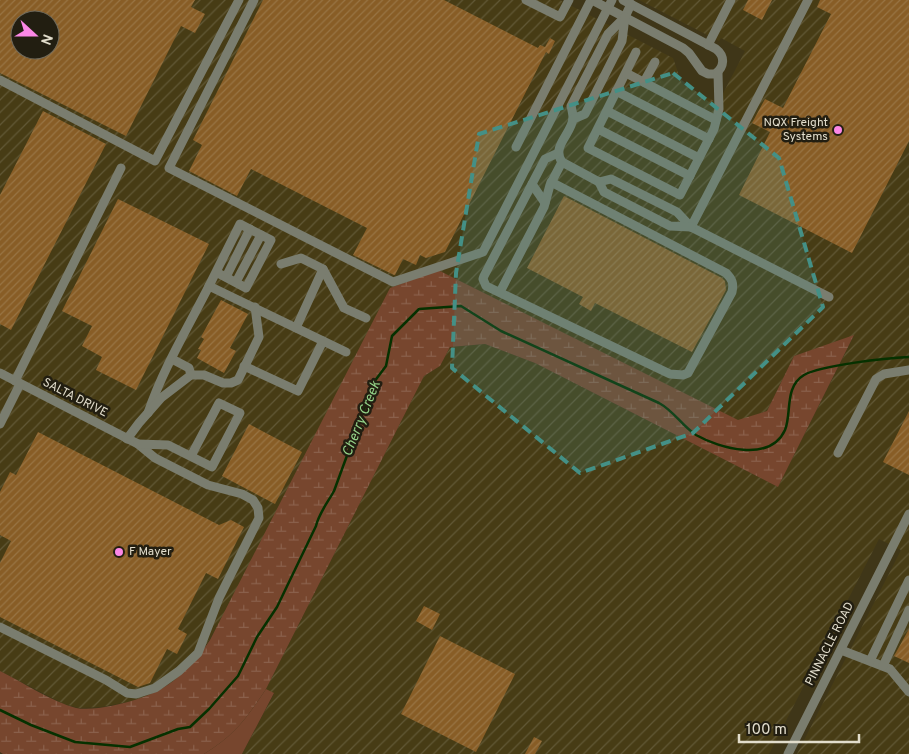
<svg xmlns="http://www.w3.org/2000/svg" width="909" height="754" font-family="Overpass,sans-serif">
<defs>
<pattern id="industrial-furrows" width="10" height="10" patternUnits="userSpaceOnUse" patternTransform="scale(1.25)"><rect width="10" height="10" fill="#473c15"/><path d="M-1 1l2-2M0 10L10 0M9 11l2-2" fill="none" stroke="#615836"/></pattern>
<pattern id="wetland-marsh" width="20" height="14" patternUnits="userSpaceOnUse" patternTransform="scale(1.25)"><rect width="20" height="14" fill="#77462e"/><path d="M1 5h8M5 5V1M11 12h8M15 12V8" fill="none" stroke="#8a604b"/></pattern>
<pattern id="building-hatch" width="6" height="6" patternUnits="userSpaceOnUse" patternTransform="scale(1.25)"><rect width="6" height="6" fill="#885d26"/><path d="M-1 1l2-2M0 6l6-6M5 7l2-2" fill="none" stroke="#987444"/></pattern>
</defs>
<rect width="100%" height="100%" fill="#3f3618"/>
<path fill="url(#industrial-furrows)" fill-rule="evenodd" d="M0 0H560L673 58 682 84 718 103 745 51 721 38 719 41 639 0H909V754H797L901 550 879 539 769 754H242L274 694 266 689 424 376 440 366 450 347 485 344 535 363 778 487 854 336 794 356 767 411 738 421 438 270 209 640 197 659 178 678 155 693 133 701 101 707 79 708 64 704 0 671ZM20 20H50V50H20Z"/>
<path fill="#77462e" d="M266 689 274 693 242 754H204C235 735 246 719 266 689Z"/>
<path fill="url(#wetland-marsh)" d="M438 270 738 420 767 411 794 356 854 335 778 487 535 363 485 344 450 347 440 366 424 376 266 689C246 719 235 735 204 754H3L0 752V671C24 683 51 701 76 708 87 710 100 708 111 706 159 696 182 681 210 640L390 288Z"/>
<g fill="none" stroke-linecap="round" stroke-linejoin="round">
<path stroke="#063100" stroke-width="2.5" d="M0 710 31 725 75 742 130 747 178 729 190 727 209 709 238 676 257 637 277 607 316 526C319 513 328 502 334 491L374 382 386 366 392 336 419 309 461 306 501 331 659 403C674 411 682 426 696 435 719 448 770 463 785 430 792 413 784 387 804 375 822 365 887 358 909 357"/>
</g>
<g fill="url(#building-hatch)" fill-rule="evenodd">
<path d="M0 0H195L191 7 205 14 195 33 181 26 126 136 0 73ZM20 20H50V50H20Z"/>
<path d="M263 0H444L538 48 540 45 545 47 550 38 555 41 549 54 546 52 445 252 426 258 420 255 416 265 403 259 395 275H394L353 255 367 228 251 169 237 196 189 171 202 145 193 140Z"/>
<path d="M748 0H772L762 20 743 10Z"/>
<path d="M820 0H909V141L852 253 739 195 770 132 752 123 765 99 783 108 831 14 817 7Z"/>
<path d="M43 111 106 144 11 330 0 324V195Z"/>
<path d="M564 196 722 278 725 281 726 290 692 352 595 303 591 311 579 304 583 297 527 268Z"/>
<path d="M118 199 209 244 136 390 96 370 102 357 82 346 92 326 62 311Z"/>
<path d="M221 300 248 314 230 348 236 351 224 373 197 358 201 350 198 349 204 339 201 337Z"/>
<path d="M909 411V475L883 462Z"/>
<path d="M249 424 302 452 275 504 222 476Z"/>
<path d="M38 432 219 525 231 520 244 527 218 579 206 573 178 629 187 634 177 654 167 649 150 683 138 687 0 617V563L11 541 0 535V492L10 472 16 475Z"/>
<path d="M424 606 440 614 432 630 416 621Z"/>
<path d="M909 629V663L894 656Z"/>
<path d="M440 636 515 674 476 752 401 714Z"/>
<path d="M534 737 542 741 535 754H525Z"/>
</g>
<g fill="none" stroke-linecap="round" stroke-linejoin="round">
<g stroke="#7a7d6f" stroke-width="9">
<path d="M254 0 169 168 393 282 483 252 612 0"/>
<path d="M526 0 560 17 569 0"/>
<path d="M592 0 683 48 689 53 702 71 708 74H715C725 67 725 56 716 49L623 0"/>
<path d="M808 0 691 227 829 297"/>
<path d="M631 4 625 17 608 34 571 106C572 110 573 114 573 118 572 134 551 146 562 162L599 182 611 179 677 212 691 227"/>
<path d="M708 45 731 0"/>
<path d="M636 52 588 148 680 195 714 129 719 109 718 73"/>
<path d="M626 73 716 120"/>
<path d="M0 80 155 161 239 0"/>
<path d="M644 82 655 62"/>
<path d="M616 91 709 139"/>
<path d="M607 111 699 158"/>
<path d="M573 119 585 114 622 41 625 17"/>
<path d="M598 129 690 176"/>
<path d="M516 147 591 0"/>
<path d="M551 182 726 273C732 279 734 283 732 292L688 373 683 375 670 374 486 286 483 279 484 276 545 159 558 153"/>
<path d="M599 182 604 192 670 226 691 227"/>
<path d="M532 184 545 203"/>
<path d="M281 264 301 258 323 269 344 308 366 318"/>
<path d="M226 277 250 229"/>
<path d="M236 282 261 235"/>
<path d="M209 286 240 224 271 240 246 288 216 272"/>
<path d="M500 292 544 207 550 185 562 162"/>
<path d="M296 328 323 269"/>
<path d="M172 359 189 368 191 375"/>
<path d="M244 366 298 391 323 341"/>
<path d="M0 373 138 444 155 458 208 485 242 494 253 500 258 508 259 518 219 598 198 653 179 671 155 688 136 694 127 693 106 680 0 627"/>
<path d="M15 381 121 168"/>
<path d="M148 413C163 369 188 327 209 286L346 352"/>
<path d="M0 424 20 384"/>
<path d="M127 439 139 423 161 398 191 375H204L223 383H231L238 380 259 337 255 307"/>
<path d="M138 444 168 445 212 467 240 413 219 403 191 456"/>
<path d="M838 453 876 379 884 374 909 370"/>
<path d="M841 650 890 669 909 692"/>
<path d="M870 661 909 580"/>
<path d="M883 666 909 610"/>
<path d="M788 754 909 514"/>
</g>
</g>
<path fill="#449086" fill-opacity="0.2" stroke="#449086" stroke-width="4" stroke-dasharray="10 6" stroke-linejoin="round" d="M673 73 779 158 823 307 693 433 580 473 452 368 456 273 479 134Z"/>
<g fill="#fb87e6" stroke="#221e11" stroke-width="2">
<circle cx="838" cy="130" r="5"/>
<circle cx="119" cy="552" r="5"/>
</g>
<g text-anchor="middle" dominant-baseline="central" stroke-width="5" stroke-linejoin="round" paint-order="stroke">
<g font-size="12" fill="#e2ddcc" stroke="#221e11" text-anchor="end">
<text x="828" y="123">NQX Freight<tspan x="828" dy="14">Systems</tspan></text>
<text x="129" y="552" text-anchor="start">F Mayer</text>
</g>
<g font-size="12" fill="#e2ddcc" stroke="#221e11">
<text transform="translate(75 398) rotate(27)">SALTA DRIVE</text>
<text transform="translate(830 644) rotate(-63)">PINNACLE ROAD</text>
</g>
<g font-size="14" font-style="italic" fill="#94d388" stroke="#221e11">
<text transform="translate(362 419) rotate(-68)">Cherry Creek</text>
</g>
</g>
<g transform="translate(35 35) rotate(111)"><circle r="24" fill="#221e11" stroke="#6f6a5c"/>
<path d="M0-4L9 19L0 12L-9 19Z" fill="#fb87e6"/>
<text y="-8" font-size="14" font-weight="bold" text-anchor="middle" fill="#e2ddcc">N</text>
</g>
<path d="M739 734v8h120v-8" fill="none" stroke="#e2ddcc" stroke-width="2.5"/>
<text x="746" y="734" font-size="15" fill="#e2ddcc" stroke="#221e11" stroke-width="4" paint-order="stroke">100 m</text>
</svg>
